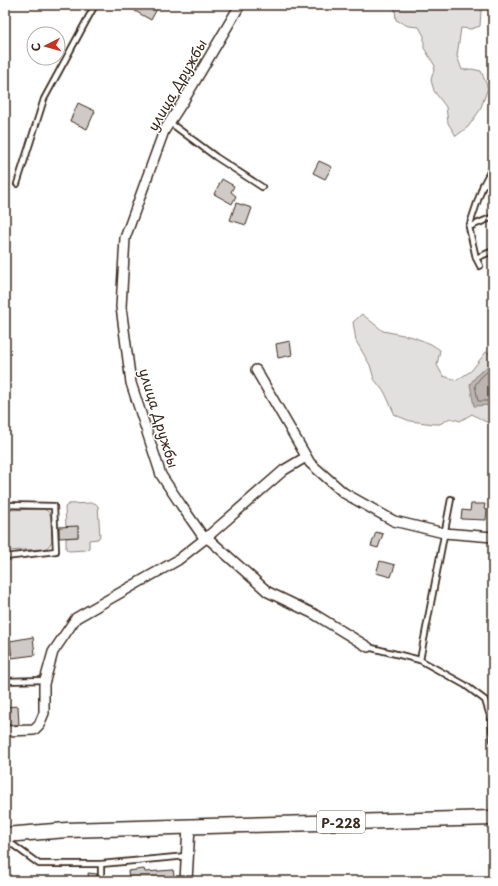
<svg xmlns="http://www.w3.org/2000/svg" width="498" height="886" font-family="'Playpen Sans',sans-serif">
<rect width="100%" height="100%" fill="#fff"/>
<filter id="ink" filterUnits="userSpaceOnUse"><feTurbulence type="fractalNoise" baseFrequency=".025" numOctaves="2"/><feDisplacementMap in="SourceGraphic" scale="8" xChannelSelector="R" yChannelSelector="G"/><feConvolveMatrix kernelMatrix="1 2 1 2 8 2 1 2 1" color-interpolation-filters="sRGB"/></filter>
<g filter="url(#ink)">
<g fill="#e2e0de" stroke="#8e857e">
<path d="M390 5H486L481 11 480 26 471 29 461 28 457 56 462 70 472 69 481 71 488 88 480 110 468 127 456 136 448 123 446 107 434 91 431 80 435 66 424 48V36L419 27 408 26 396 20 395 9Z"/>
<path d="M362 314 383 331 413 337 431 344 440 350 437 365 443 376 457 380 471 371 486 352 493 354V362L478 374 490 406 493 405V419L486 422 472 414 460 421 450 418 440 424H434L410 421 395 415 385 393 374 379 370 365 356 341 353 322Z"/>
<path d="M91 503H95L98 506 100 536 98 539 89 540V548L86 550 69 551 66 549V538L78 537V527H66L65 507 69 504Z"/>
<path d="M44 509 49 512 51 517 52 541 49 546 44 549 5 551V510Z"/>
</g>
<path fill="#bcb6b3" stroke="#887e77" d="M493 362V405L474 406 470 384 478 374Z"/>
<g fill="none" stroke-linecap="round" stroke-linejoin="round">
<path stroke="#6f625a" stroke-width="1" d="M493 367 481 377 475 385 478 401H493"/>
</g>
<g fill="#cfcac7" stroke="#3b2a1e">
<path d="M139 5H159L151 20 135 11Z"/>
<path d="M78 103 95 111 87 129 70 121Z"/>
<path d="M319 161 332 167 325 179 313 173Z"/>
<path d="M222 179 234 186 231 192 236 196 232 204 214 194Z"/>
<path d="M236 203 252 208 246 225 230 220Z"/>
<path d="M290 341 292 355 278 358 276 344Z"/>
<path d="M471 504H485L484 509 487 510 486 520 461 519 462 510 470 511Z"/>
<path d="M78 526V537L59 538V527Z"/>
<path d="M376 532 383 534 378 548 371 546Z"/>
<path d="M380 561 395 565 391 577 376 573Z"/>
<path d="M33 637 35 655 12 658 10 641Z"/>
<path d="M18 706 19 725H5V707Z"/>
<path d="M144 869 145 872 173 870 175 881H129L128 871Z"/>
<path d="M88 873 97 874V881H89Z"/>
</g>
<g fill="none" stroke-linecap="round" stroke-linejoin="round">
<g stroke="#3b2a1e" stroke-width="8">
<g id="service">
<path d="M169 122 216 157 262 187"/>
<path d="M17 184 44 99 95 5"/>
<path d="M483 185 493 181"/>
<path d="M469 227 493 217"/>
<path d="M476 258 493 251"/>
<path d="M480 266 476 258 469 227 483 185 493 166"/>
<path d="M5 505 54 506 56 551 5 557"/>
<path d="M368 647 420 660 465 685 485 700 491 719 493 740"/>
<path d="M420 660 451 499"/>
<path d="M5 681 45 680"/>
<path d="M5 839 39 864H101L187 856"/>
<path d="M101 864V881"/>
</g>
</g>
<g stroke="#3b2a1e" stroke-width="12">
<g id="minor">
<path d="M240 5 184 100 164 131 125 238 121 307 131 383 161 475 181 505 202 535 211 541 268 592 314 614 368 647"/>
<path d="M256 370 310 463 344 493 394 521 444 533 493 537"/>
<path d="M5 731 34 730 39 725 44 713V684L53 652 76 618 178 560 206 538 284 470 306 457"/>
</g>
</g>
<g stroke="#3b2a1e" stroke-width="14">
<path id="tertiary" d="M186 881 189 826"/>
</g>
<g stroke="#3b2a1e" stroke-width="17">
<path id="trunk" d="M5 835 67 830 493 818"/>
</g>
<use href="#service" stroke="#fff" stroke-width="4.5"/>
<use href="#minor" stroke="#fff" stroke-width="9"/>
<use href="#tertiary" stroke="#fff" stroke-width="11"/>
<use href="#trunk" stroke="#fff" stroke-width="14"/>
</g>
</g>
<g text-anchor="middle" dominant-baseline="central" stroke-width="3" stroke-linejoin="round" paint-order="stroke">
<rect fill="#fff" stroke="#766a62" stroke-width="1" x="317" y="811" width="48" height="22" rx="3"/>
<g font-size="13" font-weight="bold" fill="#3b2a1e">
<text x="341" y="822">Р-228</text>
</g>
<g font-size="14" fill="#3b2a1e" stroke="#fff">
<text transform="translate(177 85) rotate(-60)">улица Дружбы</text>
<text transform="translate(159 418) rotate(73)">улица Дружбы</text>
</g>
</g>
<rect width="498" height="886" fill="none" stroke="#fff" stroke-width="20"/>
<rect x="10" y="10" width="478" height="866" fill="none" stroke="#3b2a1e" stroke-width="1.5" filter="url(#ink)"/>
<g transform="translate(46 46) rotate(264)"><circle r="19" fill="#ffffff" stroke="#b1aaa5"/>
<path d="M0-3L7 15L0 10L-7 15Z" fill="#c8321e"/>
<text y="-6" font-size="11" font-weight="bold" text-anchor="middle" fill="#3b2a1e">С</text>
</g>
</svg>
